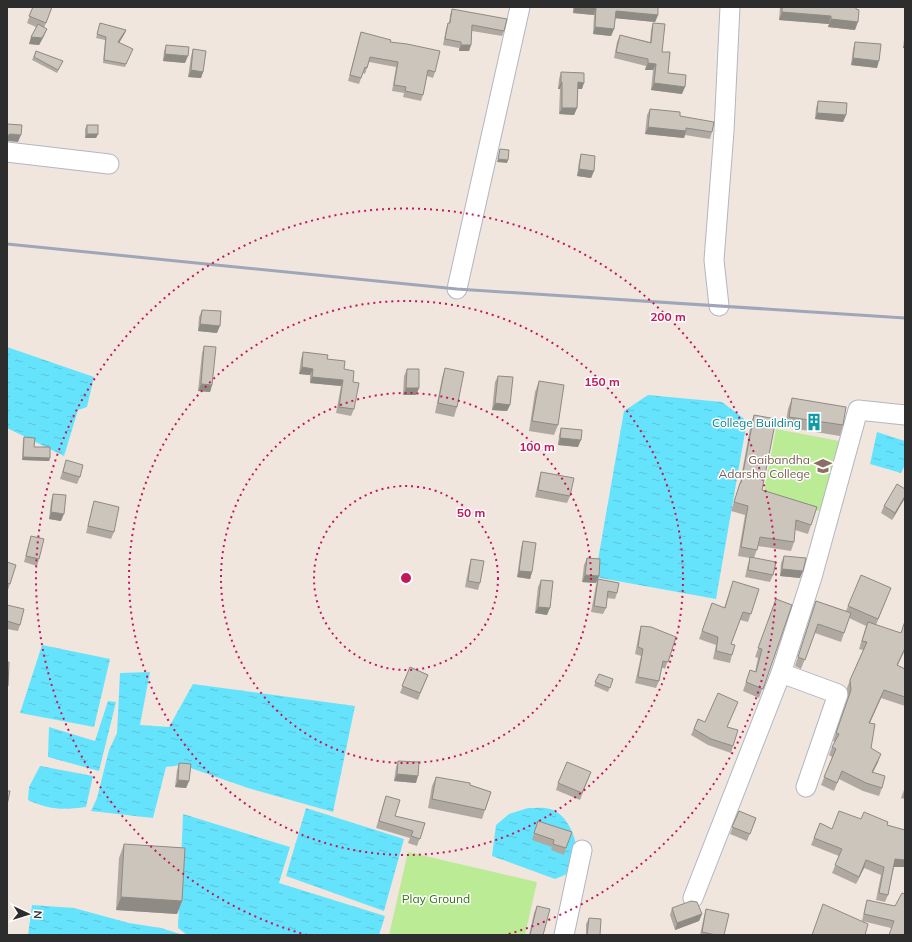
<svg xmlns="http://www.w3.org/2000/svg" width="912" height="942" font-family="Mulish,sans-serif">
<defs>
<pattern id="water-ripples" width="26" height="14" patternUnits="userSpaceOnUse"><rect width="26" height="14" fill="#66e3fc"/><path d="M2 4q2-2 4 0t4 0M15 11q2-2 4 0t4 0" fill="none" stroke="#59c3d8"/></pattern>
</defs>
<rect width="100%" height="100%" fill="#f0e6de"/>
<g fill="#bbec95">
<path d="M776 429 845 442 827 513 763 496Z"/>
<path d="M408 852 537 882 525 935H389Z"/>
</g>
<g fill="url(#water-ripples)">
<path d="M7 347 94 377 87 407 78 410 64 456 7 428Z"/>
<path d="M648 395 722 402 747 421 716 599 595 577 624 411Z"/>
<path d="M877 432 905 441V465L901 473 870 464Z"/>
<path d="M42 645 110 659 94 727 20 713Z"/>
<path d="M150 672 140 725 169 727 193 684 355 706 333 812 248 788 182 765 166 767 153 818 91 811 97 798 109 750 117 733 120 673Z"/>
<path d="M108 701 116 702 99 771 48 757 49 727 95 741Z"/>
<path d="M40 766 93 776 86 807C63 810 49 810 28 800L29 787Z"/>
<path d="M306 808 404 839 384 911 286 876Z"/>
<path d="M528 808C535 808 544 807 550 809 571 814 586 856 570 872 566 875 559 877 555 879L492 856 496 825 509 814Z"/>
<path d="M183 814 290 847 279 883 385 916 379 935H187L178 928Z"/>
<path d="M32 905 74 908 129 923 161 928 183 935H28Z"/>
</g>
<g fill="none" stroke-linecap="round" stroke-linejoin="round">
<g stroke="#b2b6c2" stroke-width="21">
<g id="minor">
<path d="M7 152 109 164"/>
<path d="M457 289 520 7"/>
<path d="M719 306 714 260 724 131 730 7"/>
<path d="M781 673 838 694 806 787"/>
<path d="M693 898 781 673 812 577 858 410 905 415"/>
<path d="M564 935 582 850"/>
</g>
</g>
<use href="#minor" stroke="#fff" stroke-width="19"/>
<path stroke="#a0a6b9" stroke-width="3" d="M7 244 457 289 905 318"/>
</g>
<g fill="#afa9a2">
<path d="M33 7H52L44 28V36L39 45 29 44 36 27 27 23Z"/>
<path d="M573 7H658V15L655 22 615 18 614 29 611 36 593 34 594 15 573 13Z"/>
<path d="M780 7H856L855 30 828 27 829 24 779 20Z"/>
<path d="M452 9 504 31 502 36 472 31 471 45 469 51H459V48L443 45 446 29 448 23H449L450 15Z"/>
<path d="M100 23 126 30 125 33 119 43 131 52 125 67 103 63 105 40 96 38Z"/>
<path d="M653 23 662 52 668 73 682 94 651 90 653 70H645L646 66 614 58 617 42 620 35 650 42 651 30Z"/>
<path d="M905 31V48H903Z"/>
<path d="M361 32 390 42 435 72 433 78 427 76 423 95 421 101 403 97 404 93 392 91 396 67 369 62 365 74 363 73 359 84 348 81 359 38Z"/>
<path d="M855 42 877 68 851 65 853 49Z"/>
<path d="M166 45 185 63 163 61 164 51Z"/>
<path d="M193 49 203 72 201 78 188 77 191 56Z"/>
<path d="M36 51 63 61 57 73 32 60Z"/>
<path d="M561 72 582 89H578L577 108 574 115 559 114 560 89H558L559 79Z"/>
<path d="M818 101 846 115 843 122 815 119 816 108Z"/>
<path d="M650 109 680 116 712 132 710 139 685 135 684 138 645 134 647 115Z"/>
<path d="M87 125 98 134 96 138H85V129Z"/>
<path d="M581 154 594 171 591 178 577 176 579 161Z"/>
<path d="M202 310 217 333 198 331 199 317Z"/>
<path d="M204 346 212 385 210 392 198 391 202 353Z"/>
<path d="M303 352 327 359 353 382 354 409 351 416 336 413 341 386 310 383V375L299 374 301 359Z"/>
<path d="M445 368 457 407 454 417 435 413 442 378Z"/>
<path d="M407 369 419 388 416 395H403L404 376Z"/>
<path d="M498 376 510 405 507 411 492 410 495 382Z"/>
<path d="M539 381 558 425 554 435 529 431 535 392Z"/>
<path d="M792 398 843 425 840 436 785 427 788 409Z"/>
<path d="M754 415 762 490 817 507 808 534 795 530 794 542 791 551 758 546 754 558 773 575 770 582 745 577 748 564 750 558 738 556 745 515 731 511 740 483 751 423Z"/>
<path d="M561 428 578 447 558 445 559 435Z"/>
<path d="M24 437 34 447 50 458 49 461 22 460 23 440Z"/>
<path d="M66 460 80 477 77 484 60 479Z"/>
<path d="M541 472 570 496 567 503 535 497 539 479Z"/>
<path d="M905 489V498L892 520 881 513 884 506Z"/>
<path d="M53 494 61 521 49 519 51 501Z"/>
<path d="M94 501 114 532 111 539 86 533 92 508Z"/>
<path d="M31 536 39 559 37 566 24 562 29 543Z"/>
<path d="M523 541 532 572 530 579 517 577 521 548Z"/>
<path d="M784 556 800 578 780 576 781 563Z"/>
<path d="M587 558 599 576 596 583 582 582 584 565Z"/>
<path d="M471 559 480 583 478 590 465 587 469 566Z"/>
<path d="M7 562 10 584 8 590H7Z"/>
<path d="M598 579 617 593 615 599 607 598 606 608 603 614 591 612 596 585Z"/>
<path d="M541 580 547 615 535 613 538 587Z"/>
<path d="M733 581 759 589 748 622 740 620 731 644 732 655 730 663 713 659 716 645 699 639 712 603 724 608Z"/>
<path d="M887 598 876 625 897 665 905 669V706L881 698 870 723 871 748 878 762 873 772 882 788 879 796 863 791 839 779 834 791 821 785 832 757 829 755 832 747 835 742 833 741 848 698 847 688 850 680 863 650 859 649 866 626 849 618 841 642 815 633 801 669 795 666 816 601 846 611 848 606Z"/>
<path d="M776 599 792 605 759 698 743 691 750 670 755 672 758 658 755 657Z"/>
<path d="M7 605 20 625 18 631 7 629Z"/>
<path d="M641 626 676 637 665 669 661 667 659 681 656 688 635 683 641 656 635 654 639 633Z"/>
<path d="M410 667 428 675 418 700 400 693Z"/>
<path d="M599 674 613 679 608 692 594 686Z"/>
<path d="M735 709 727 727 733 746 731 753 708 745 691 735 698 719 705 722Z"/>
<path d="M398 761 416 783 394 781 396 767Z"/>
<path d="M179 763 189 781 186 788 175 787 177 770Z"/>
<path d="M591 772 580 800 556 790 558 783Z"/>
<path d="M436 777 470 785 491 792 482 819 428 808 432 786Z"/>
<path d="M905 787V799L901 798Z"/>
<path d="M386 796 395 816 425 823 417 846 408 843 410 838 376 828Z"/>
<path d="M739 811 756 818 747 841 730 834Z"/>
<path d="M861 819 887 825 905 830V867H894L888 895 885 902 876 900 881 875 864 868 856 884 832 873 839 856 811 845 820 823 832 829Z"/>
<path d="M538 821 566 848 564 855 551 850 552 847 532 840Z"/>
<path d="M124 844 182 901 177 914 116 910 119 858Z"/>
<path d="M905 894 891 928 862 921 865 907 867 900 895 906Z"/>
<path d="M537 906 543 935H529L534 913Z"/>
<path d="M672 908 702 914 699 921 675 930 670 915Z"/>
<path d="M706 909 724 935H700L704 916Z"/>
<path d="M589 918 600 935H586V924Z"/>
</g>
<g fill="#8e8a84">
<path d="M575 7H584L596 8 594 15 573 13Z"/>
<path d="M616 11 658 15 655 22 613 18Z"/>
<path d="M782 12 831 16 829 24 779 20Z"/>
<path d="M831 19 858 22 855 30 828 27Z"/>
<path d="M595 27 614 29 611 36 593 34Z"/>
<path d="M47 29 44 36 39 45 29 44 31 37Z"/>
<path d="M126 30 125 33 117 46 118 42Z"/>
<path d="M905 43V48H903Z"/>
<path d="M461 45H471L469 51H459Z"/>
<path d="M165 54 188 56 185 63 163 61Z"/>
<path d="M853 58 879 61 877 68 851 65Z"/>
<path d="M648 63 656 64 653 70H645Z"/>
<path d="M191 70 203 72 201 78 188 77Z"/>
<path d="M561 82H562L560 89H558Z"/>
<path d="M578 82 584 83 582 89H576Z"/>
<path d="M654 83 685 87 682 94 651 90Z"/>
<path d="M562 108H577L574 115 559 114Z"/>
<path d="M817 113 846 115 843 122 815 119Z"/>
<path d="M648 127 686 131 684 138 645 134Z"/>
<path d="M10 134 21 135 18 142 7 141V136Z"/>
<path d="M87 134H98L96 138H85Z"/>
<path d="M498 159 508 160 507 163 497 162Z"/>
<path d="M579 169 594 171 591 178 577 176Z"/>
<path d="M200 324 220 326 217 333 198 331Z"/>
<path d="M302 367 313 369 310 375 299 374Z"/>
<path d="M312 377 343 380 341 386 310 383Z"/>
<path d="M201 384 212 385 210 392 198 391Z"/>
<path d="M406 388H419L416 395H403Z"/>
<path d="M495 403 510 405 507 411 492 410Z"/>
<path d="M560 438 581 440 578 447 558 445Z"/>
<path d="M23 457 50 458 49 461 22 460Z"/>
<path d="M905 496V498L892 520 895 513Z"/>
<path d="M51 512 64 514 61 521 49 519Z"/>
<path d="M782 569 803 571 800 578 780 576Z"/>
<path d="M519 571 532 572 530 579 517 577Z"/>
<path d="M585 575 599 576 596 583 582 582Z"/>
<path d="M538 607 550 608 547 615 535 613Z"/>
<path d="M905 648V650L894 673 897 665Z"/>
<path d="M884 690 881 698 866 731 869 723Z"/>
<path d="M881 754 878 762 869 780 872 772Z"/>
<path d="M397 774 418 776 416 783 394 781Z"/>
<path d="M178 780 189 781 186 788 175 787Z"/>
<path d="M895 859 905 860V867H893Z"/>
<path d="M866 860 864 868 856 884 859 877Z"/>
<path d="M121 897 182 901 177 914 116 910Z"/>
<path d="M702 914 699 921 675 930 677 923Z"/>
</g>
<g fill="#cbc5bc" stroke="#8e8a84">
<path d="M33 7H52L46 23 29 16Z"/>
<path d="M584 7H658V15L616 11 614 29 595 27 596 8Z"/>
<path d="M782 7H856V9L859 10 858 22 831 19V16L782 12Z"/>
<path d="M452 9 507 19 504 31 472 25 471 45H461V42L445 39 448 23H450Z"/>
<path d="M100 23 126 30 118 42 133 49 126 64 104 60 106 37 97 34Z"/>
<path d="M653 23 665 24 662 52H670L668 73 686 75 685 87 654 83 656 64 648 63V59L616 52 620 35 651 43Z"/>
<path d="M38 24 47 29 42 38 31 37Z"/>
<path d="M361 32 391 40 390 42 407 44 440 51 435 72 428 70 423 95 405 91 406 87 394 85 398 62 370 57 367 68 365 67 361 78 350 75Z"/>
<path d="M855 42 881 44 879 61 853 58Z"/>
<path d="M166 45 189 47 188 56 165 54Z"/>
<path d="M193 49 206 51 203 72 191 70Z"/>
<path d="M36 51 63 61 58 70 34 57Z"/>
<path d="M561 72 584 73V83L578 82 577 108H562V82H561Z"/>
<path d="M818 101 847 103 846 115 817 113Z"/>
<path d="M650 109 680 112V116L714 122 712 132 686 128V131L648 127Z"/>
<path d="M7 124 22 125 21 135 10 134 7 136Z"/>
<rect x="87" y="125" width="11" height="9"/>
<path d="M500 149 509 150 508 160 498 159Z"/>
<path d="M581 154 595 156 594 171 579 169Z"/>
<path d="M202 310 221 311 220 326 200 324Z"/>
<path d="M204 346 216 347 212 385 201 384Z"/>
<path d="M303 352 328 355 327 359 345 361 344 369 354 371 353 382 359 383 354 409 339 407 343 380 312 377 313 369 302 367Z"/>
<path d="M445 368 464 372 457 407 438 403Z"/>
<path d="M407 369H419V388H406Z"/>
<path d="M498 376 513 377 510 405 495 403Z"/>
<path d="M539 381 564 385 558 425 532 421Z"/>
<path d="M792 398 846 407 843 425 789 417Z"/>
<path d="M754 415 776 419 762 490 817 507 811 525 796 520 794 542 760 537 757 550 741 547 748 506 734 502 740 483H741Z"/>
<path d="M561 428 582 430 581 440 560 438Z"/>
<path d="M24 437 35 438 34 447H50V458L23 457Z"/>
<path d="M66 460 83 465 80 477 63 472Z"/>
<path d="M541 472 574 478 570 496 538 490Z"/>
<path d="M897 484 905 489V496L895 513 884 506Z"/>
<path d="M53 494 66 495 64 514 51 512Z"/>
<path d="M94 501 119 507 114 532 88 526Z"/>
<path d="M31 536 44 539 39 559 26 556Z"/>
<path d="M523 541 536 543 532 572 519 571Z"/>
<path d="M784 556 806 558 803 571 782 569Z"/>
<path d="M750 557 776 562 773 575 748 570Z"/>
<path d="M587 558 600 559 599 576 585 575Z"/>
<path d="M471 559 484 561 480 583 468 581Z"/>
<path d="M7 562 16 565 10 584 7 583Z"/>
<path d="M861 575 891 588 878 619 848 606Z"/>
<path d="M598 579 619 583 617 593 608 591 606 608 594 606Z"/>
<path d="M541 580 553 581 550 608 538 607Z"/>
<path d="M733 581 759 589 751 614 743 612 731 644 735 645 732 655 716 651 718 637 702 631 712 603 725 608Z"/>
<path d="M776 599 792 605 763 689 746 682 750 670 756 672 762 649 758 648Z"/>
<path d="M816 601 851 613 844 633 818 624 805 660 798 657Z"/>
<path d="M7 605 24 609 20 625 7 621Z"/>
<path d="M905 621V648L897 665 905 669V697L884 690 869 723 875 724 871 748 881 754 872 772 885 776 882 788 866 783 842 771 837 783 824 777 836 749 832 747 839 734 836 733 851 690 850 680 867 642 862 641 868 622 901 633Z"/>
<path d="M641 626 651 627 676 637 668 662 663 661 659 681 638 677 643 649 638 647Z"/>
<path d="M7 662H9L8 686H7Z"/>
<path d="M410 667 428 675 420 693 402 686Z"/>
<path d="M599 674 613 679 610 688 595 682Z"/>
<path d="M718 693 738 702 727 727 738 730 733 746 711 739 694 729 698 719 705 722Z"/>
<path d="M398 761 419 762 418 776 397 774Z"/>
<path d="M567 762 591 772 582 793 558 783Z"/>
<path d="M179 763 191 764 189 781 178 780Z"/>
<path d="M436 777 470 783V785L491 792 485 810 432 799Z"/>
<path d="M7 791H10L7 805Z"/>
<path d="M386 796 400 800 395 816 425 823 420 839 411 836 413 831 379 821Z"/>
<path d="M739 811 756 818 750 834 732 827Z"/>
<path d="M839 811 861 819 864 812 888 822 887 825 905 830V860L895 859 888 895 879 893 884 867 866 860 859 877 835 865 842 849 814 838 820 823 832 829Z"/>
<path d="M538 821 572 832 566 848 553 844 554 840 534 833Z"/>
<path d="M124 844 185 848 182 901 121 897Z"/>
<path d="M902 893 905 894V935H889L894 921 864 914 867 900 895 906Z"/>
<path d="M691 901 697 902 702 914 677 923 672 908Z"/>
<path d="M823 904 868 924 865 935H812Z"/>
<path d="M537 906 550 909 543 935H530Z"/>
<path d="M706 909 729 914 724 935H716L702 932Z"/>
<path d="M589 918 601 919 600 935H587Z"/>
</g>
<g fill="none" stroke="#c2185b" stroke-width="2" stroke-dasharray="2 4">
<circle cx="406" cy="578" r="92"/>
<circle cx="406" cy="578" r="185"/>
<circle cx="406" cy="578" r="277"/>
<path d="M307 935A370 370 0 1 1 505 935"/>
</g>
<defs>
<g id="building-bare" transform="scale(1.38)"><path d="M-4-6H4V6H1V3H-1V6H-4ZM-2.5-4.3h1.7v1.8h-1.7ZM.8-4.3h1.7v1.8H.8ZM-2.5-1h1.7V.8h-1.7ZM.8-1h1.7V.8H.8Z" fill="#0f9aa8" stroke="#fff" stroke-width="2.5" paint-order="stroke"/></g>
<g id="university-bare" transform="scale(1.38)"><path d="M0-5L7-2L0 1L-7-2ZM-4 1L0 2.5L4 1V4Q0 6-4 4Z" fill="#8d6e63" stroke="#fff" stroke-width="2.5" paint-order="stroke"/></g>
</defs>
<g fill-rule="evenodd">
<use href="#building-bare" x="814" y="422"/>
<use href="#university-bare" x="823" y="466"/>
</g>
<g text-anchor="middle" dominant-baseline="central" stroke-width="3" stroke-linejoin="round" paint-order="stroke">
<g font-size="12" fill="#0d838f" stroke="#fff" text-anchor="end">
<text x="801" y="422">College Building</text>
</g>
<g font-size="12" fill="#785e54" stroke="#fff" text-anchor="end">
<text x="810" y="459">Gaibandha<tspan x="810" dy="14">Adarsha College</tspan></text>
</g>
<g font-size="12" fill="#307412" stroke="#fff">
<text x="436" y="898">Play Ground</text>
</g>
</g>
<circle cx="406" cy="578" r="6" fill="#c2185b" stroke="#fff" stroke-width="2"/>
<g font-size="12" text-anchor="middle" font-weight="bold" fill="#c2185b" stroke="#fff" stroke-width="3" stroke-linejoin="round" paint-order="stroke">
<text x="668" y="321">200 m</text>
<text x="602" y="386">150 m</text>
<text x="537" y="451">100 m</text>
<text x="471" y="517">50 m</text>
</g>
<rect width="912" height="942" fill="none" stroke="#2d2d2d" stroke-width="16"/>
<g transform="translate(28 914) rotate(94)" stroke="#ffffff" stroke-width="3" paint-order="stroke">
<path d="M0-3L7 15L0 10L-7 15Z" fill="#2d2d2d"/>
<text y="-6" font-size="11" font-weight="bold" text-anchor="middle" fill="#2d2d2d">N</text>
</g>
</svg>
